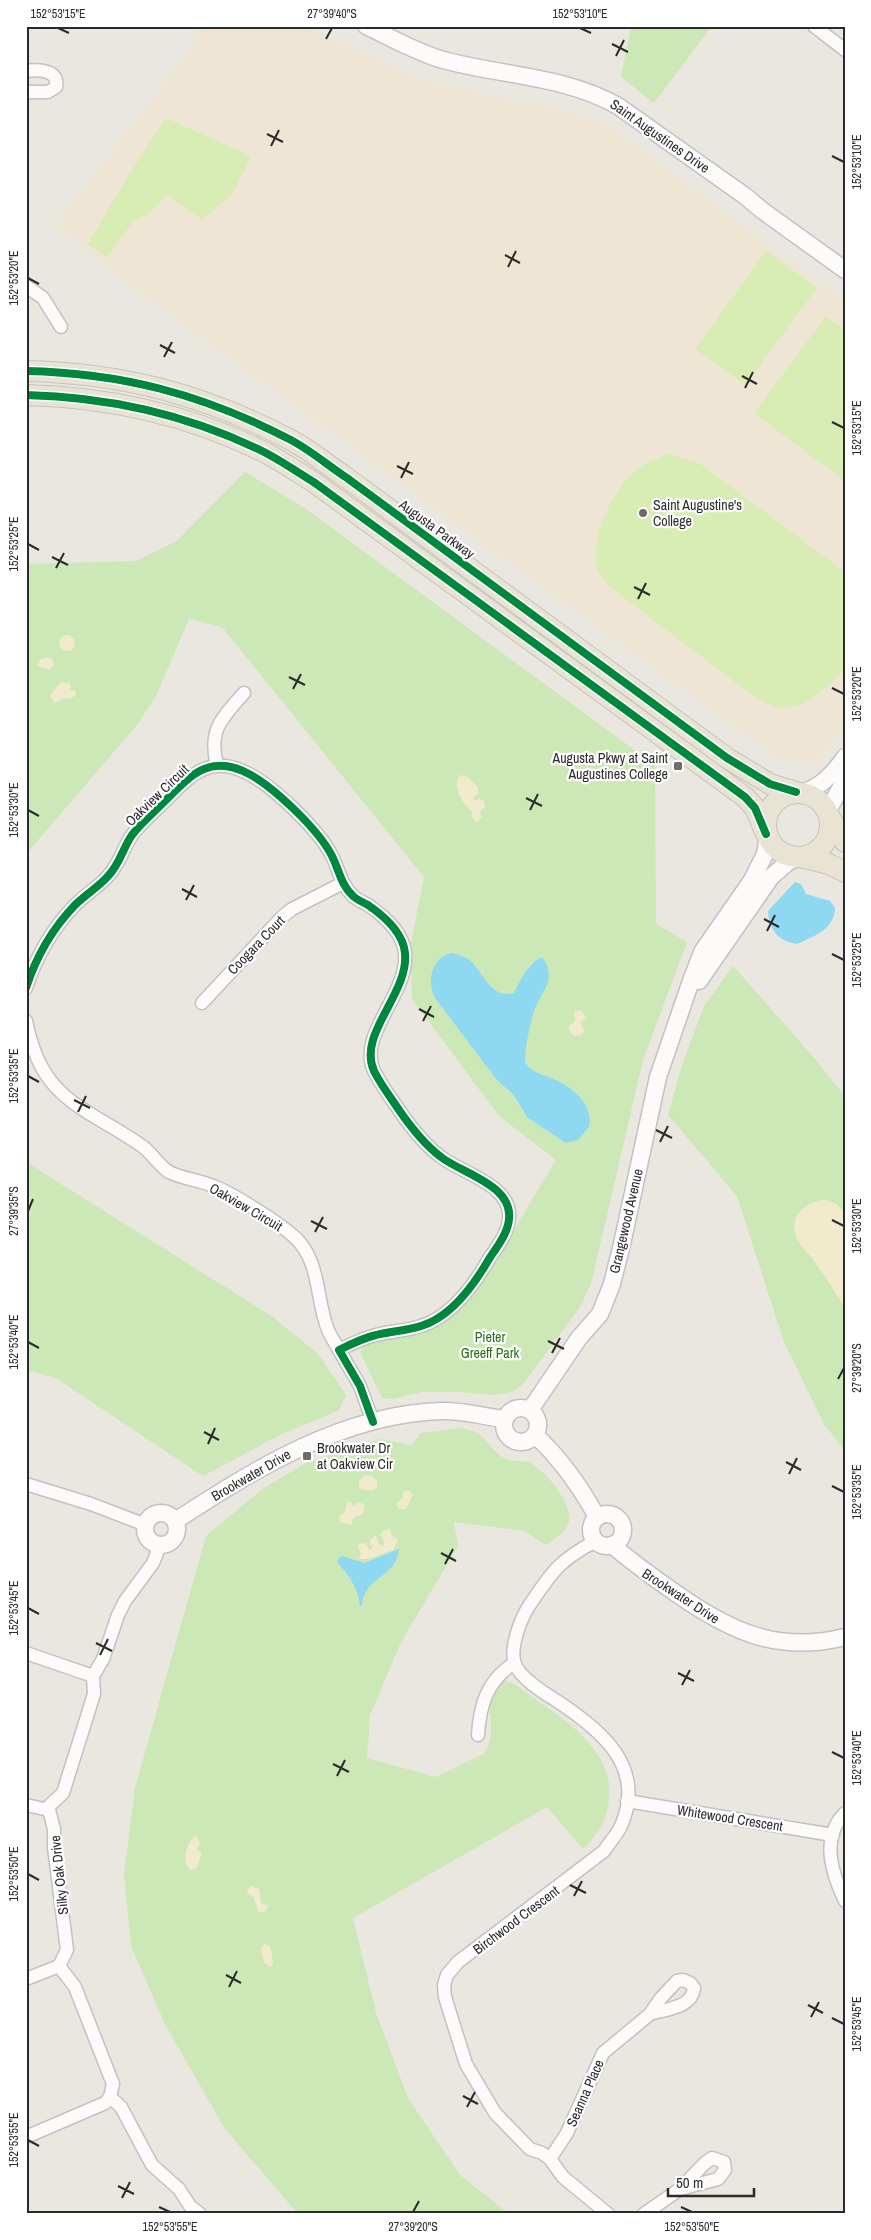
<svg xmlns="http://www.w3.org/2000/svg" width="871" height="2240" font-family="'Archivo Narrow',sans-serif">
<rect width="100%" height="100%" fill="#eae6e0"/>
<path fill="#eee5d4" d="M202 26H304L419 79 579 114 610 126 845 302V723L816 764 775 757 144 296 55 225 191 48Z"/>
<g fill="#cbe8b6">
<path d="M631 26H712L654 103 621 77Z"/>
<path d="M245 472 306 509 655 765 656 924 687 942 643 1060 591 1284 580 1307 523 1384 512 1392 495 1395 460 1392H423L391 1399 382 1398 360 1352 364 1345 424 1331 470 1295 493 1265 556 1160 499 1116 412 999 410 948 424 877 222 627 189 619 156 696 137 725 26 854V564L136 561 177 541Z"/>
<path d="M733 966 809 1052 845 1096V1451L824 1424 784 1342 737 1196 668 1115 682 1065 704 1006Z"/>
<path d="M26 1162 273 1317 318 1354 346 1395 339 1410 280 1435 203 1476 56 1378 26 1370Z"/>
<path d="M461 1428C491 1434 484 1446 504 1458 511 1462 522 1460 530 1463 545 1470 573 1504 569 1521 567 1532 554 1539 546 1545L525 1531 454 1522 458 1546 401 1642 370 1715 367 1758 436 1777 483 1754C504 1730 474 1699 505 1681L514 1684C551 1712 615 1744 609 1799 607 1820 598 1834 583 1849L547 1807 353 1918 376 2013 408 2098 460 2175 509 2214H298L225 2129 165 2024 131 1946 124 1874 135 1788 206 1536 264 1488 306 1463 379 1439 412 1445 421 1433Z"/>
</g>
<g fill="#f1eacd">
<circle cx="67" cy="643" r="8"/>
<path d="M47 657 52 659 54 664 50 670 37 666 40 660Z"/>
<path d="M61 682 69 683 71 686 69 691 75 690 76 695 70 699 63 698 59 702 54 703 50 695Z"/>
<path d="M461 775 468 777 478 788V794L473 798 475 801 479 798 484 801 485 808 480 811 482 817 478 822 473 820 472 812C463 803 455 792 457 779Z"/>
<path d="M580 1010 587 1018 580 1022 585 1032 581 1035 574 1036 569 1031V1026L575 1021 574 1012Z"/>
<path d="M825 1200 835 1203 845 1212V1308C836 1294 827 1279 817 1265 811 1255 797 1245 795 1233 790 1213 809 1201 825 1200Z"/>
<path d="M365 1475 373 1477 377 1481V1488L371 1491 359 1489V1482Z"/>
<path d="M404 1491H410L413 1494 406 1509H399L396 1504 402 1498Z"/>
<path d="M347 1502 352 1503 353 1507 357 1502 364 1504 365 1507 362 1515 354 1517 351 1525 341 1522 339 1519 340 1515 345 1512Z"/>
<path d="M390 1529 392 1536 398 1540 393 1550 368 1559H358L361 1554 358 1547 359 1544 365 1543 370 1550 374 1545H370V1540L376 1535 379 1544 383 1546 385 1543 380 1535 384 1530Z"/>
<path d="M196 1835 200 1843 197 1850 202 1853 197 1868 190 1870C181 1860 186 1843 196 1835Z"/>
<path d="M251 1886 259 1889 261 1903 269 1906 264 1913 258 1911 254 1898 248 1894 247 1890Z"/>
<path d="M264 1944 270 1946 273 1961 272 1966 269 1967 264 1963 261 1949Z"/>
</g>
<g fill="#d7edb3">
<path d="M166 118 251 156 233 193 202 220 167 195 147 215 133 221 107 258 88 244 125 181Z"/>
<path d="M766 251 817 288 745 385 695 349Z"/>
<path d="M826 316 845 330V481L754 413Z"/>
<path d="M668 454 700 464 845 572V668C829 685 804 713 777 707 768 705 760 699 752 695L610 587C607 582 600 576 598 571 588 541 612 492 634 472 642 464 658 459 668 454Z"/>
</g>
<g fill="#8ed8f2">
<path d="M795 882 801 884 806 894 830 901 835 908C834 930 814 936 797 944 778 941 769 930 768 911Z"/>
<path d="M453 953C458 955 464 956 468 959 483 970 490 1000 514 993 521 979 527 965 542 957 558 980 542 989 534 1011 530 1024 525 1047 525 1062 531 1072 541 1074 551 1078 571 1086 594 1103 589 1127L578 1140 566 1143 528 1118 513 1094 497 1080 435 998C426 981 432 956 453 953Z"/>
<path d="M399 1549C396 1579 365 1575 362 1605L360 1607C360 1590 348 1574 337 1562L339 1558 342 1556 364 1563Z"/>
</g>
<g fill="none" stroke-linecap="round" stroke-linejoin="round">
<g stroke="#c3c2c2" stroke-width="15">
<g id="minor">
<path d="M814 26 845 50"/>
<path d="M26 71C38 69 60 70 56 87L48 92H26"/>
<path d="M26 286 43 298 61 327"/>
<path d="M217 765C208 730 222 718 244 693"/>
<path d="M26 988C36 957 52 929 75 905 86 894 100 886 109 875 120 863 123 848 132 835 141 823 153 813 164 802 189 777 209 753 247 773 272 785 319 830 332 856 339 870 341 885 353 896 357 900 363 902 368 905 384 916 403 932 405 953 409 994 357 1034 374 1071 381 1085 391 1098 399 1110 410 1126 425 1145 441 1157 461 1173 513 1185 509 1219 508 1233 497 1247 489 1259 474 1285 451 1317 421 1326 406 1331 391 1331 376 1335 363 1338 351 1344 339 1350L360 1386 373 1422"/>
<path d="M202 1003 282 917 292 909 343 883"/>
<path d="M26 1021C42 1102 83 1105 142 1146 152 1153 159 1166 169 1172 183 1179 199 1180 213 1186 232 1193 289 1228 301 1244 320 1268 317 1303 328 1330 331 1337 336 1344 339 1350"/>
<path d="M26 1484 91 1504 146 1525"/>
<path d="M596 1541C559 1560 551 1573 529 1606 521 1618 509 1649 515 1664 520 1678 544 1693 557 1701 601 1730 647 1767 621 1826 617 1835 609 1843 604 1851L458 1962 447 1975 444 1985 445 1997 466 2064 495 2113 530 2149 542 2153 550 2159 563 2177 608 2214"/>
<path d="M26 1653 93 1676"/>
<path d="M478 1735C480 1704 487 1681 514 1663"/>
<path d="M627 1801 833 1835"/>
<path d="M26 1805 49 1810"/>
<path d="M845 1813C820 1838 832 1874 845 1901"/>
<path d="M26 1979 59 1966"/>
<path d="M110 2097 121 2107 152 2165 179 2189 190 2206 200 2214"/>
<path d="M26 2137 105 2103 110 2097 113 2084 75 1987 59 1966 67 1950 54 1847V1829L49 1810 50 1805 63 1793 94 1694 93 1676 103 1659 118 1615 125 1601 153 1563 160 1545"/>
<path d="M550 2159 567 2133 603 2053 650 2014 661 1998 677 1981 683 1980 690 1983 694 1988C692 2008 666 2009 650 2014"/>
<path d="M644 2214 680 2189 705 2163 712 2158 724 2162 725 2170 718 2179 680 2189"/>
</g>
</g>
<g stroke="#c3c2c2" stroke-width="19">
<g id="tertiary">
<path d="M366 26C390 37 414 51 440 59 499 76 563 75 618 106L745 196 763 211 845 270"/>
<path d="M802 793C822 786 833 774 845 757"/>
<path d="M827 812 845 780"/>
<path d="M699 981 771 877 787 863 797 857"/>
<circle cx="521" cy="1425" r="17"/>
<path d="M530 1410 579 1338 600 1314 612 1284 622 1244 658 1077 691 981 702 952 752 880 765 854 768 837"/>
<path d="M535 1435C561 1459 580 1486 597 1517"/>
<circle cx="161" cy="1529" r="16"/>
<circle cx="607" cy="1530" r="16"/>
<path d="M175 1521C255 1469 343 1414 441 1411 463 1410 484 1417 505 1419"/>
<path d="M612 1545C633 1563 654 1578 677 1594 730 1631 778 1654 845 1637"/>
</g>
</g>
<g stroke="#c5c4c1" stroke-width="22">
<g id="primary">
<path d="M26 371C121 373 202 394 287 438 308 448 327 465 347 478L727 758 770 784 796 792"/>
<path d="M26 395C111 397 190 415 266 453 283 462 299 473 315 483L745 797 755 808 766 834"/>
<circle cx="798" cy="825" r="32"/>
<path d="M829 816 845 842"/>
<path d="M801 857 829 864 845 872"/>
</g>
</g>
<use href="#minor" stroke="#fcfbfa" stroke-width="12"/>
<use href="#tertiary" stroke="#fcfbfa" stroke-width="16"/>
<use href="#primary" stroke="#e8e3d2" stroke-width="20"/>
<g stroke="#fff" stroke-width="11">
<g id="cycleway">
<path d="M26 371C121 373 202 394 287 438 308 448 327 465 347 478L727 758 770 784 796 792"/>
<path d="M26 395C111 397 190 415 266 453 283 462 299 473 315 483L745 797 755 808 766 834"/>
<path d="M26 988C36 957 52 929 75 905 86 894 100 886 109 875 120 863 123 848 132 835 141 823 153 813 164 802 189 777 209 753 247 773 272 785 319 830 332 856 339 870 341 885 353 896 357 900 363 902 368 905 384 916 403 932 405 953 409 994 357 1034 374 1071 381 1085 391 1098 399 1110 410 1126 425 1145 441 1157 461 1173 513 1185 509 1219 508 1233 497 1247 489 1259 474 1285 451 1317 421 1326 406 1331 391 1331 376 1335 363 1338 351 1344 339 1350L360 1386 373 1422"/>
</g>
</g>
<use href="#cycleway" stroke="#00873e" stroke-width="8"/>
</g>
<path fill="none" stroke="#2b2b2b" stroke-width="2" d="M58 28 69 33M580 28 591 33M326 39 332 28M612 44 628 52M616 56 624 40M267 134 283 142M271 146 279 130M832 156 844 162M505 255 520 263M508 267 516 251M28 278 39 284M160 345 175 353M164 357 172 342M742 376 757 384M745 388 753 372M832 422 844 428M397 466 413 474M401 478 409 462M28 544 39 550M52 557 68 565M56 568 64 553M634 587 650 595M638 599 646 583M289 677 305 685M832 688 844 694M293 689 301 674M526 798 542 806M28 810 39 816M530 810 538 794M182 889 197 897M186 900 194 885M764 919 779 927M767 931 775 915M832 954 844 960M419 1009 434 1017M423 1021 431 1006M28 1076 39 1082M74 1100 90 1108M78 1112 86 1096M656 1130 672 1138M660 1142 668 1126M28 1211 33 1199M832 1220 844 1226M311 1221 327 1229M315 1232 323 1217M548 1341 564 1349M28 1342 39 1348M552 1353 560 1338M838 1379 844 1368M204 1432 219 1440M208 1444 215 1428M786 1462 801 1470M789 1474 797 1458M832 1486 844 1492M441 1553 456 1561M445 1564 453 1549M28 1608 39 1614M96 1643 112 1651M100 1655 108 1639M678 1673 694 1681M682 1685 690 1670M832 1752 844 1758M333 1764 349 1772M337 1776 345 1760M28 1874 39 1880M570 1885 586 1893M574 1896 582 1881M226 1975 241 1983M229 1987 237 1971M808 2005 823 2013M811 2017 819 2002M832 2018 844 2024M463 2096 478 2104M467 2107 475 2092M28 2140 39 2146M118 2186 134 2194M122 2198 130 2182M159 2207 170 2212M681 2207 692 2212M413 2212 419 2201"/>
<g fill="#6e6c6a" stroke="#fff" stroke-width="2">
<circle cx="643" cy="513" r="5"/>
<rect x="673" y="761" width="10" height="10" rx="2.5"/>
<rect x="302" y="1451" width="10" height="10" rx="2.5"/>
</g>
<g text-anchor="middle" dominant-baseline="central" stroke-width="4.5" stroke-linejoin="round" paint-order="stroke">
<g font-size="14" fill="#2b2b2b" stroke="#fff">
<text transform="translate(660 136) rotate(35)">Saint Augustines Drive</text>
<text transform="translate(437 529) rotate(36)">Augusta Parkway</text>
<text transform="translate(157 795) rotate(-44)">Oakview Circuit</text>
<text transform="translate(256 945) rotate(-46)">Coogara Court</text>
<text transform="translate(246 1207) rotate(30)">Oakview Circuit</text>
<text transform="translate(626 1221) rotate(-77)">Grangewood Avenue</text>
<text transform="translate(251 1475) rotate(-30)">Brookwater Drive</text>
<text transform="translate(681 1596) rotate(33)">Brookwater Drive</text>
<text transform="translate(730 1818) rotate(9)">Whitewood Crescent</text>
<text transform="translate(59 1875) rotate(-96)">Silky Oak Drive</text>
<text transform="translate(516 1920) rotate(-37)">Birchwood Crescent</text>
<text transform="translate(585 2093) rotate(-66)">Seanna Place</text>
</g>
<g font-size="14" fill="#2b2b2b" stroke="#fff" text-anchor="start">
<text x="653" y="505">Saint Augustine's<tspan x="653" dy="16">College</tspan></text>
<text x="668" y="758" text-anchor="end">Augusta Pkwy at Saint<tspan x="668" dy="16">Augustines College</tspan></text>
<text x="317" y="1448">Brookwater Dr<tspan x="317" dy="16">at Oakview Cir</tspan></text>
</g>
<g font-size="14" fill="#277014" stroke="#fff">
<text x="490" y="1337">Pieter<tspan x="490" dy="16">Greeff Park</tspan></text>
</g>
</g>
<rect width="871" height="2240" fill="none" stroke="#ffffff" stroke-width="55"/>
<path d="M668 2188v8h86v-8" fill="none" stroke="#2b2b2b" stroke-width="2.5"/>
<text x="676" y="2188" font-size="15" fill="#2b2b2b" stroke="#ffffff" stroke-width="4" paint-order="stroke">50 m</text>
<rect x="28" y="28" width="816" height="2184" fill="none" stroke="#2b2b2b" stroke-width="2"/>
<g font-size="12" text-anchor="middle" fill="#2b2b2b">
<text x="58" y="18">152°53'15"E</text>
<text x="332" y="18">27°39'40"S</text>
<text x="580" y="18">152°53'10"E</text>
<text transform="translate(857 162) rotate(-90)" y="4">152°53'10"E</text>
<text transform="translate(14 278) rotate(-90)" y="4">152°53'20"E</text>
<text transform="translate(857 428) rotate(-90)" y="4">152°53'15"E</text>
<text transform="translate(14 544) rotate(-90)" y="4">152°53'25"E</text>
<text transform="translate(857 694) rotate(-90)" y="4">152°53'20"E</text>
<text transform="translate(14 810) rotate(-90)" y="4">152°53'30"E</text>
<text transform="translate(857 960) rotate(-90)" y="4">152°53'25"E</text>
<text transform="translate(14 1076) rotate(-90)" y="4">152°53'35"E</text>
<text transform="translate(14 1211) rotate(-90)" y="4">27°39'35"S</text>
<text transform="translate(857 1226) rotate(-90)" y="4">152°53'30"E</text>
<text transform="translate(14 1342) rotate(-90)" y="4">152°53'40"E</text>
<text transform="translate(857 1368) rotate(-90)" y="4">27°39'20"S</text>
<text transform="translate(857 1492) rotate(-90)" y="4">152°53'35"E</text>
<text transform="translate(14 1608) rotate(-90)" y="4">152°53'45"E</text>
<text transform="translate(857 1758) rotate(-90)" y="4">152°53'40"E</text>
<text transform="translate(14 1874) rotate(-90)" y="4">152°53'50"E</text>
<text transform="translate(857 2024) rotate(-90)" y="4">152°53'45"E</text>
<text transform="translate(14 2140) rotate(-90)" y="4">152°53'55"E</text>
<text x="170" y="2231">152°53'55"E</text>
<text x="413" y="2231">27°39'20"S</text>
<text x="692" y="2231">152°53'50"E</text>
</g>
</svg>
